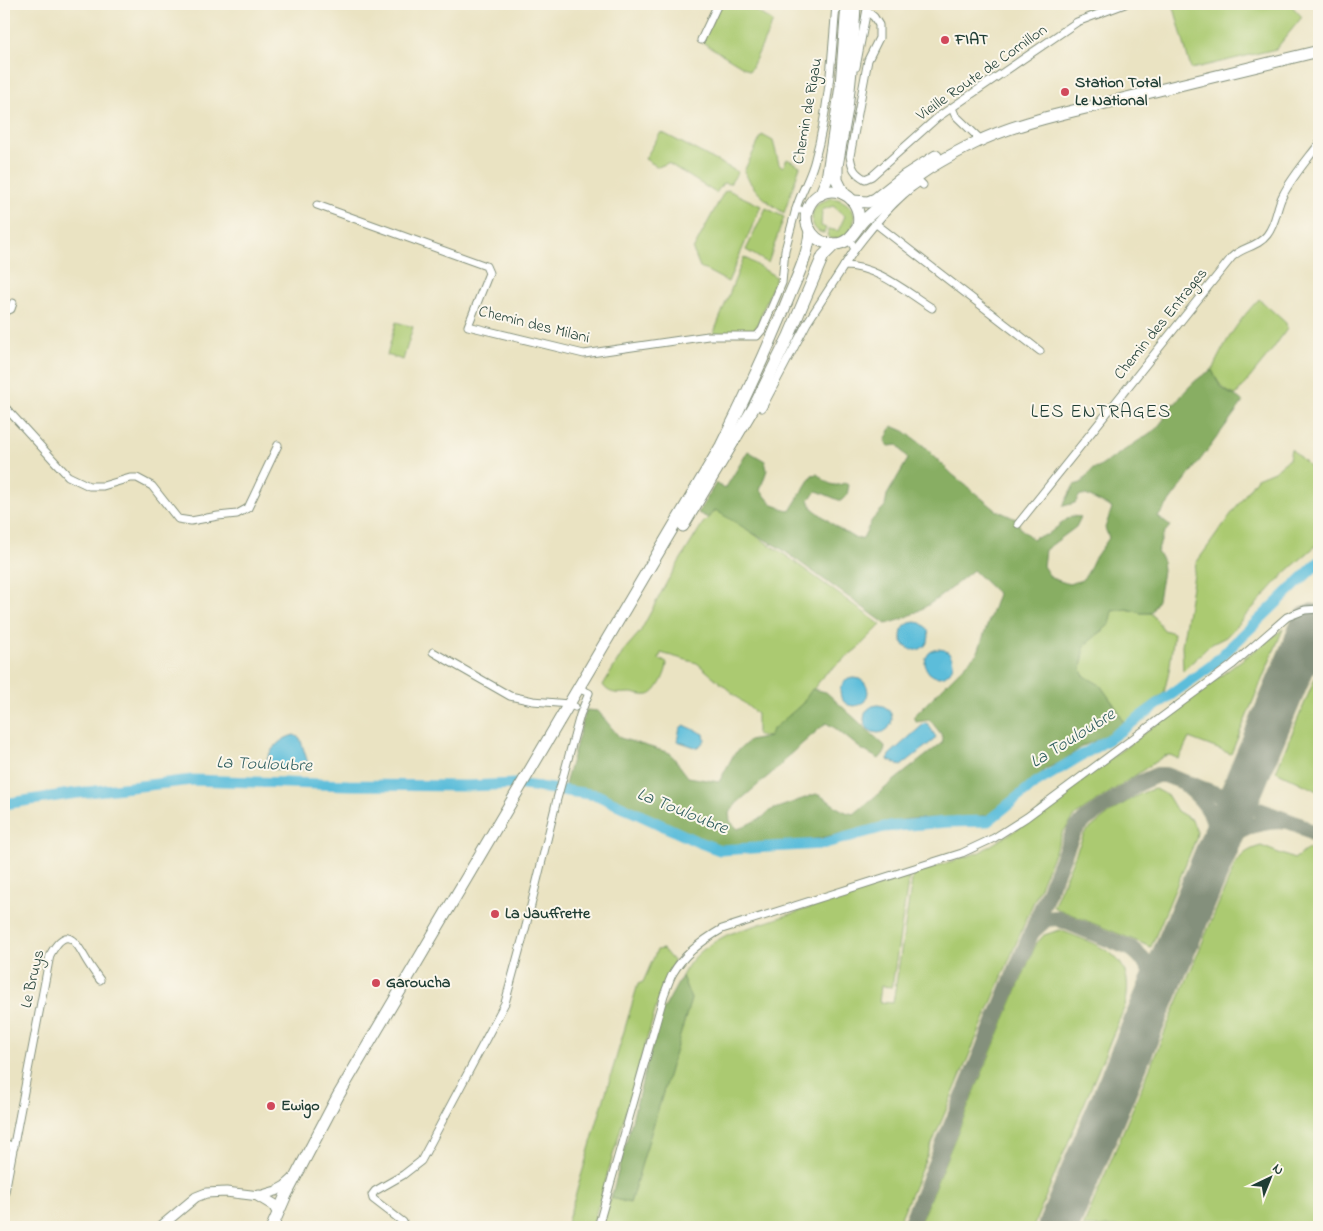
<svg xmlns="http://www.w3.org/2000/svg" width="1323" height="1231" font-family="'Indie Flower',sans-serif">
<rect width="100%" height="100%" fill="#fbf7ec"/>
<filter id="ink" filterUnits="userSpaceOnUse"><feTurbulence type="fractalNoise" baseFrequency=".02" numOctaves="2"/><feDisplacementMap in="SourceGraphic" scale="10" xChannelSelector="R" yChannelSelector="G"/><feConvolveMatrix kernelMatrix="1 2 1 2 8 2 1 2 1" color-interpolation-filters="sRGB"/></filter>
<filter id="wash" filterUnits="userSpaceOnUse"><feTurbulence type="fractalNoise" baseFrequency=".0096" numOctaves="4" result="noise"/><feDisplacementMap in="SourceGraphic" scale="20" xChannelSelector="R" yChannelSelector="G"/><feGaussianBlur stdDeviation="1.12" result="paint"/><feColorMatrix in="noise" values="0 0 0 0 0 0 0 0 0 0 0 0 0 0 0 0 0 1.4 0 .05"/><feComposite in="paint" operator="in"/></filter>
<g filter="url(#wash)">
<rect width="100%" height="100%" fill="#eae3c2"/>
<g fill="#abca71" stroke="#658452">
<path d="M720 4H745L773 22 750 71 702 42Z"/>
<path d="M1080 4H1114L1088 12Z"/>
<path d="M1173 4H1290L1302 17 1276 49 1191 69Z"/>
<path d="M661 132 738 172 730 184 723 183 716 193 668 163 658 167 645 159Z"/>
<path d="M762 135 773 141 779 164 783 167 787 159 800 166 784 213C767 202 752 190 744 171Z"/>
<path d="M728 190 761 206 728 282 700 267 693 250 724 192Z"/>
<path d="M831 198C845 199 859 210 853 225 851 230 846 234 843 238L830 239 827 235 829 229 838 231 845 216 833 206 822 210 821 226 826 228 824 233C811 232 809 215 816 206 821 202 826 200 831 198Z"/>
<path d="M766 208 784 217 768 263 746 250Z"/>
<path d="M744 257 776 277 756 328 749 333 713 335Z"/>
<path d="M1259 299 1286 323 1287 329 1270 353 1236 395C1222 391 1218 382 1212 370 1225 342 1237 322 1259 299Z"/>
<path d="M396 322 413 327 403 360 387 355Z"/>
<path d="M1291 449 1319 475V543L1286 572 1226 637 1210 645 1183 671 1182 645 1196 563 1257 478 1274 471 1289 459Z"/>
<path d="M716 510C739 521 758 539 781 552L881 625 858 648 825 674 802 704 773 730 769 737 757 735V714L697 663 661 653 659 659 667 663C667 672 657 694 648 695 643 696 637 694 632 693 621 693 610 696 603 685L625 649 640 632 668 580 703 523Z"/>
<path d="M1127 609 1141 613H1151L1164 630 1174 633 1170 666 1164 693 1124 723 1117 709 1100 685 1083 676 1081 669 1085 645 1092 638 1103 631 1111 611Z"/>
<path d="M1283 629 1231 754 1189 738 1179 759 1170 755 1164 756 1076 815 1063 832 897 1227H602L611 1198 630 1203 691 999 682 976C692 955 709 944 729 934L909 876 892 987 881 986 879 1002 893 1003 913 874 980 852 1014 831Z"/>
<path d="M1319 669V792L1276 771Z"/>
<path d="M1155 789 1168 796 1177 811 1192 820 1197 832 1196 839 1151 947 1053 907 1084 834C1097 822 1137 791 1155 789Z"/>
<path d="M1261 846 1294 859 1308 849 1319 852V1227H1083L1234 867C1241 854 1247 850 1261 846Z"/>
<path d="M1060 930C1098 946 1138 953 1125 1006L1033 1227H918L1036 944 1044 935Z"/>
<path d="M663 949 674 962 661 991 592 1227H566L638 984 643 982 657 950Z"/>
</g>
<g fill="#88ae63" stroke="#54764c">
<path d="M1212 370C1216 379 1220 389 1229 393 1235 396 1238 397 1243 402L1158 517 1170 526 1164 533 1157 552 1162 559 1163 571 1158 600 1151 613H1141L1127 609 1112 611 1109 625 1085 645 1081 669 1083 675 1100 685 1117 709 1124 723 1106 736 1083 746 1062 762 1045 769 1038 778 988 815 973 817 908 819 816 839 762 845H716L659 822 638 809 595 790 564 788 586 710 598 711 620 738 670 753 688 777 719 782 734 754 749 741 769 737 772 730 802 704 812 689 826 692 885 746 884 753 879 759 861 749 835 728 826 723 787 757 781 765 737 803 729 813 730 821 738 829 763 817 769 811 816 794C831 799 837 812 854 814L896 779 943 742 941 734 930 720 916 722 913 717 978 652 998 594 973 570C946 592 920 616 886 624L780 548 751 532 715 510 708 518 698 513 716 483 725 489 748 451 765 461 767 470 760 490 773 505 790 511 812 475 817 474C826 481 832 489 844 483L849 485 847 495 841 501 817 491 809 499 812 508 838 528 856 539 863 538 872 520 885 506 887 495 908 459 898 445 889 446 885 441 892 426 904 431 924 446 953 475 996 510 1016 519 1021 529 1034 540 1035 537 1047 535 1071 516 1081 517 1076 527 1045 550 1043 566 1051 578 1069 584 1082 580 1088 572 1094 559 1109 538 1105 528 1112 508 1086 495H1080L1075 503 1063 506 1074 485 1081 483 1093 469 1098 468 1156 429 1164 419 1166 406 1176 403C1186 389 1196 378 1212 370Z"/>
<path d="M682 976 691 999 630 1203 611 1198 660 1016Z"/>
</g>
<g fill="#5bbdda" stroke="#3d7d87">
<circle cx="915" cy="636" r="14"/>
<circle cx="939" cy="663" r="14"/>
<circle cx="854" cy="692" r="14"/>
<circle cx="878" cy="719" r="14"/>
<path d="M925 723 928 724 936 737 934 740 901 766 888 760 889 755Z"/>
<path d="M684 725 704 734 705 740 698 748 677 741 680 728Z"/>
<path d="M294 735 300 738 308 763 304 769H273L267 760C271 747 282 738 294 735Z"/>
</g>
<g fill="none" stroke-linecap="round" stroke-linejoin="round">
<path stroke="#5bbdda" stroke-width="11" d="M4 804 70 794 192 780 348 785 467 786 516 784 597 795 698 842 720 850 822 844 884 827 948 822 988 821 1034 784 1109 739 1211 666 1319 562"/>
<g stroke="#84907b" stroke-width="16">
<path d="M1187 786C1210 805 1218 820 1216 850"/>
<path d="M1216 850C1220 846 1223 841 1227 838 1241 827 1265 821 1283 821"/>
<path d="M1033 931 1046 919 1057 918 1132 949C1150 963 1156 979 1153 1001"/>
<path d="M909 1227 1070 840 1075 830 1086 819 1141 782 1157 775H1165L1299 825 1319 837"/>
</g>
<path stroke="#84907b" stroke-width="41" d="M1058 1227 1312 624"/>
</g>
</g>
<g filter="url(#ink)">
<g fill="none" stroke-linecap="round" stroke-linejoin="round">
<g stroke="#84907b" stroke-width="9">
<g id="minor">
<path d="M868 12 874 17 879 25V38L868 60 850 156C852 168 854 173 865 179L872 176 938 117 1077 22 1125 4"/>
<path d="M701 40 718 4"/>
<path d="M856 67 868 4"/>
<path d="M952 108 955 115 981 140"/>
<path d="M317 205 486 266 489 273 468 326 584 354 708 336H757L762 330 782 283 785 250 796 209"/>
<path d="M800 210 796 209C801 191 811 177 815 159 829 108 832 56 836 4"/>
<path d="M875 223 1040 351"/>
<path d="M855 249C872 227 896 197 920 182L923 185"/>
<path d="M844 266C877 266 905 291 932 308"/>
<path d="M4 312 11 309 13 303"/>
<path d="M4 406 68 476 89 486H103L130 478H137L152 486 178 519 191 521 218 516 237 514 248 508 278 445"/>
<path d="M762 408 807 323 855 249 849 239"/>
<path d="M1018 524 1232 257C1242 247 1258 247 1267 235 1277 222 1276 208 1283 195 1292 177 1307 160 1319 144"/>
<path d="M433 652 510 696 533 701 569 704 575 707"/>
<path d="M4 1143 14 1147"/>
<path d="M4 1197 50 955C64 930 72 934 84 956 89 965 94 972 100 980"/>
<path d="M404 1227 403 1222 399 1219 373 1199 372 1195 375 1191 403 1175 421 1161 505 1003 526 926 557 799 580 715 589 693 578 688"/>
<path d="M598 1227 664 995C667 988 669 980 673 973 684 954 703 940 722 929L962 853 994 838 1027 817 1232 665 1287 617 1305 610 1319 609"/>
</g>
</g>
<g stroke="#84907b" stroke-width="11">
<path id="tertiary" d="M160 1227 196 1197 206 1193 226 1192 259 1196 276 1191 285 1186 293 1179"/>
</g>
<g stroke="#84907b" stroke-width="13">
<g id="primary">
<path d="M844 194 837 180V166L847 109 852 61 855 4"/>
<path d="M820 195 827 179 841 86 847 4"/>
<path d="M853 201 868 202 875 199 903 177 936 156"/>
<path d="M858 227C865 190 820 178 808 208 801 226 816 245 835 244 852 243 855 228 865 219 882 204 900 189 918 176 935 163 955 153 973 144 1017 122 1067 113 1114 101 1182 84 1251 68 1319 51"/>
<path d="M683 526 754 407 789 336 823 256 835 244"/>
<path d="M259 1196 274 1205 278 1212"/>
<path d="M272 1227 286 1195 338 1096 721 446C745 398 768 349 788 299 797 277 809 254 810 230"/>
</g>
</g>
<use href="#minor" stroke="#fff" stroke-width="7"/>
<use href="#tertiary" stroke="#fff" stroke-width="9"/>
<use href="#primary" stroke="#fff" stroke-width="11"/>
</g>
</g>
<g fill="#d1495b" stroke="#fbf7ec" stroke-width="2">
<circle cx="945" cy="40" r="5"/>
<circle cx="1065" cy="92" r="5"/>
<circle cx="495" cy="914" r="5"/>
<circle cx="376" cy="983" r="5"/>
<circle cx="271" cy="1106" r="5"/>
</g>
<g text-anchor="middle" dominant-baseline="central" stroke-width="4" stroke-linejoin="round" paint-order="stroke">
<g font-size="16" font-weight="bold" fill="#1f3d34" stroke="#fbf7ec" text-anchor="start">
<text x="955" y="40">FIAT</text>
<text x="1075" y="83">Station Total<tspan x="1075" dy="18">Le National</tspan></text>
<text x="505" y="914">La Jauffrette</text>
<text x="386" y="983">Garoucha</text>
<text x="281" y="1106">Ewigo</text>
</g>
<g font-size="16" fill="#1f3d34" stroke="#fbf7ec">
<text transform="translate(982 73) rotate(-35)">Vieille Route de Cornillon</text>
<text transform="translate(808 111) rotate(-80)">Chemin de Rigau</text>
<text transform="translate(1161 324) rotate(-51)">Chemin des Entrages</text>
<text transform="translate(534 325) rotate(14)">Chemin des Milani</text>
<text transform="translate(33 979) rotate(-77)">Le Bruys</text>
</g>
<g font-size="18" font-style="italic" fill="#2e5d5e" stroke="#fbf7ec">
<text transform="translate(1073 739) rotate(-32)">La Touloubre</text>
<text transform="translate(264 765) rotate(2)">La Touloubre</text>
<text transform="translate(682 812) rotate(22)">La Touloubre</text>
</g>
<g font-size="19" letter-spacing="1" fill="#1f3d34" stroke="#fbf7ec">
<text x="1101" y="412">LES ENTRAGES</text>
</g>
</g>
<rect width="1323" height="1231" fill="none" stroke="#fbf7ec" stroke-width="20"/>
<g transform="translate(1270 1178) rotate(43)" stroke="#fbf7ec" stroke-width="4" paint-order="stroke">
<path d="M0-4L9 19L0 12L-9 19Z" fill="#1f3d34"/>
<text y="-8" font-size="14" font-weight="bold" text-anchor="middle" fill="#1f3d34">N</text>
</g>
</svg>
